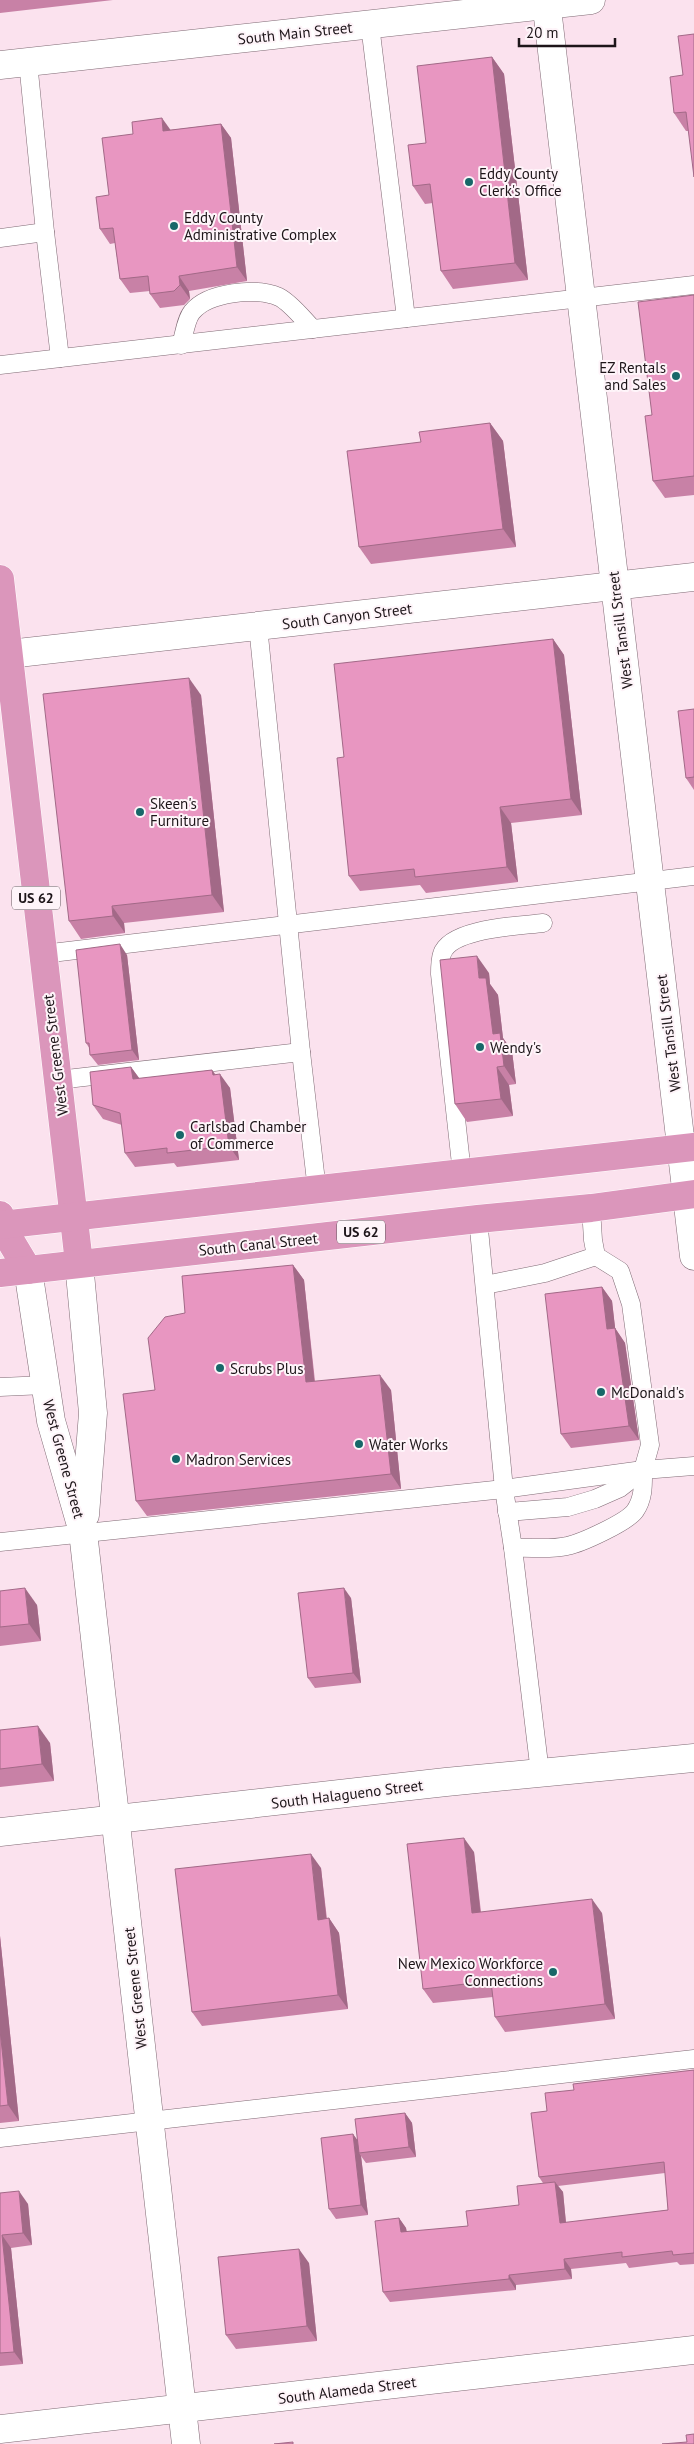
<svg xmlns="http://www.w3.org/2000/svg" width="694" height="2444" font-family="'PT Sans',sans-serif">
<rect width="100%" height="100%" fill="#fbe2ee"/>
<g fill="none" stroke-linecap="round" stroke-linejoin="round">
<g stroke="#7f6a74" stroke-width="19">
<g id="service">
<path d="M370 25 406 318"/>
<path d="M28 62 45 232 60 358"/>
<path d="M0 238 45 232"/>
<path d="M181 345C184 335 186 319 192 312 208 292 257 287 279 297 291 303 303 319 313 329"/>
<path d="M0 365 694 285"/>
<path d="M258 626 301 1052"/>
<path d="M43 954 694 876"/>
<path d="M58 1080 301 1052 317 1190"/>
<path d="M462 1173 440 974C440 968 440 960 442 954 450 928 519 926 543 923"/>
<path d="M478 1219 504 1489 513 1548 540 1773"/>
<path d="M485 1285 545 1273 596 1256"/>
<path d="M0 1387 45 1385"/>
<path d="M507 1512 568 1507 595 1499 620 1488 643 1470 650 1445 631 1304 620 1271 596 1256 593 1240 591 1208"/>
<path d="M0 1542 504 1489 643 1470 694 1466"/>
<path d="M513 1548C530 1547 550 1550 567 1546 582 1543 627 1522 635 1511 644 1498 643 1484 643 1470"/>
<path d="M0 2138 694 2059"/>
</g>
</g>
<g stroke="#7f6a74" stroke-width="29">
<g id="minor">
<path d="M546 0 694 1256"/>
<path d="M0 65 591 0"/>
<path d="M0 1832 446 1782 694 1758"/>
<path d="M0 2429 694 2350"/>
</g>
</g>
<g stroke="#7f6a74" stroke-width="29">
<g id="tertiary">
<path d="M9 654 694 577"/>
<path d="M79 1263 93 1413 85 1515"/>
<path d="M28 1270 51 1421 83 1532 186 2444"/>
</g>
</g>
<g stroke="#fff" stroke-width="29">
<g id="trunk">
<path d="M0 579 79 1263"/>
<path d="M0 1215 1 1225 28 1270"/>
<path d="M0 1225 694 1147"/>
<path d="M0 1273 478 1219 591 1208 694 1194"/>
</g>
</g>
<use href="#service" stroke="#fff" stroke-width="18"/>
<use href="#minor" stroke="#fff" stroke-width="28"/>
<use href="#tertiary" stroke="#fff" stroke-width="28"/>
<use href="#trunk" stroke="#db96bb" stroke-width="28"/>
</g>
<g fill="#c881a6" fill-rule="evenodd">
<path d="M0 0H113L0 13Z"/>
<path d="M492 57 504 74 528 280 453 289 441 271 433 203 425 204 413 186 426 143Z"/>
<path d="M683 75 689 131H686L674 113Z"/>
<path d="M221 124 231 138 247 281 189 291 190 299 184 305 160 308 150 294V291L130 293 120 279 115 243 110 244 100 229 109 195 170 130Z"/>
<path d="M694 295V495L665 498 653 481 652 415Z"/>
<path d="M490 423 503 441 516 547 371 564 359 547 421 442Z"/>
<path d="M553 639 564 655 582 815 511 823 518 882 426 893 420 885 360 891 349 876 344 757Z"/>
<path d="M201 695 224 912 124 923 125 933 81 939 69 921Z"/>
<path d="M694 709V790L686 778Z"/>
<path d="M127 955 139 1060 98 1065 90 1055V1049L86 1043Z"/>
<path d="M489 973 490 984 498 995 503 1038 512 1051 516 1084 509 1085 513 1116 467 1122 455 1104Z"/>
<path d="M131 1067 140 1079 212 1070 215 1075 230 1088 239 1160 177 1167 174 1163 135 1167 125 1153 122 1125 103 1119 93 1105Z"/>
<path d="M293 1265 304 1280 315 1381 391 1390 401 1489 147 1516 136 1501 155 1390 185 1313Z"/>
<path d="M602 1287 612 1301 615 1328 625 1343 639 1440 571 1448 561 1434Z"/>
<path d="M0 1591 37 1605 41 1641 0 1646Z"/>
<path d="M351 1598 361 1683 315 1688 308 1678Z"/>
<path d="M0 1730 50 1743 54 1781 0 1787Z"/>
<path d="M474 1852 481 1912 602 1913 615 2019 505 2032 495 2017 493 1997 433 2003 423 1989Z"/>
<path d="M321 1868 327 1919 329 1918 339 1933 348 2009 202 2026 192 2012Z"/>
<path d="M0 1936 19 2121 0 2123Z"/>
<path d="M694 2070V2264L680 2265 677 2262 629 2268 626 2263 571 2269 572 2279 516 2285V2290L390 2302 383 2292 399 2218 406 2228 407 2232 468 2226 519 2205 543 2183 539 2177 547 2111 574 2090ZM665 2173 668 2210 566 2223 563 2192 558 2186Z"/>
<path d="M405 2113 412 2123 416 2157 366 2163 361 2156 368 2215 336 2219 329 2209 353 2134 358 2141Z"/>
<path d="M0 2193 28 2204 32 2245 11 2248 23 2364 0 2366Z"/>
<path d="M309 2263 317 2341 236 2349 226 2335Z"/>
</g>
<g fill="#a26987">
<path d="M492 57 504 74 528 280 515 263Z"/>
<path d="M162 118 172 132 163 131Z"/>
<path d="M221 124 231 138 247 281 237 267Z"/>
<path d="M179 276 189 291 190 299 180 285Z"/>
<path d="M490 423 503 441 516 547 503 529Z"/>
<path d="M553 639 564 655 582 815 571 799Z"/>
<path d="M189 678 201 695 224 912 212 895Z"/>
<path d="M500 807 511 823 518 882 507 867Z"/>
<path d="M112 906 124 923 125 933 113 916Z"/>
<path d="M120 944 127 955 139 1060 132 1050Z"/>
<path d="M477 956 489 973 490 984 498 995 503 1038 512 1051 516 1084 504 1066 493 1034 479 978Z"/>
<path d="M131 1067 141 1081 133 1079Z"/>
<path d="M497 1067 509 1085 513 1116 501 1099Z"/>
<path d="M212 1070 221 1082 220 1074 230 1088 239 1160 229 1146Z"/>
<path d="M293 1265 304 1280 316 1397 306 1382Z"/>
<path d="M602 1287 612 1301 617 1344 607 1329Z"/>
<path d="M615 1328 625 1343 639 1440 629 1426Z"/>
<path d="M380 1375 391 1390 401 1489 391 1474Z"/>
<path d="M25 1588 37 1605 41 1641 29 1624Z"/>
<path d="M344 1588 351 1598 361 1683 353 1673Z"/>
<path d="M38 1726 50 1743 54 1781 42 1764Z"/>
<path d="M464 1838 474 1852 482 1927 472 1913Z"/>
<path d="M311 1854 321 1868 328 1934 318 1920Z"/>
<path d="M592 1899 602 1913 615 2019 605 2004Z"/>
<path d="M329 1918 339 1933 348 2009 338 1995Z"/>
<path d="M0 1936 19 2121 8 2105 0 2030Z"/>
<path d="M405 2113 412 2123 416 2157 409 2147Z"/>
<path d="M353 2134 360 2144 359 2153 361 2156 368 2215 361 2205Z"/>
<path d="M555 2182 563 2192 567 2234 560 2223Z"/>
<path d="M19 2191 28 2204 32 2245 23 2233Z"/>
<path d="M399 2218 406 2228 408 2243 401 2232Z"/>
<path d="M2 2235 11 2248 23 2364 14 2352Z"/>
<path d="M299 2249 309 2263 317 2341 307 2326Z"/>
<path d="M564 2259 571 2269 572 2279 565 2269Z"/>
<path d="M509 2275 516 2285V2290L509 2279Z"/>
</g>
<g fill="#e896c1" stroke="#a26987">
<path d="M694 34V177L686 112 674 113 670 77 683 75 678 36Z"/>
<path d="M492 57 515 263 441 271 430 184 413 186 408 145 426 143 417 66Z"/>
<path d="M162 118 163 131 221 124 237 267 179 276 180 285 174 291 150 294 148 276 120 279 113 228 100 229 96 197 109 195 102 138 133 134 132 122Z"/>
<path d="M694 295V476L653 481 645 416 652 415 638 302Z"/>
<path d="M490 423 503 529 359 547 347 451 421 442 419 432Z"/>
<path d="M553 639 571 799 500 807 507 867 415 877 414 869 349 876 337 758 344 757 334 664Z"/>
<path d="M189 678 212 895 112 906 113 916 69 921 43 694Z"/>
<path d="M694 709V777L686 778 678 711Z"/>
<path d="M120 944 132 1050 90 1055 89 1043H86L76 950Z"/>
<path d="M477 956 479 978H486L493 1034 500 1033 504 1066 497 1067 501 1099 455 1104 440 960Z"/>
<path d="M131 1067 133 1079 212 1070 213 1075 220 1074 229 1146 167 1153V1148L125 1153 120 1113 93 1105 90 1072Z"/>
<path d="M293 1265 306 1382 380 1375 391 1474 136 1501 123 1394 155 1390 148 1338 165 1317 185 1313 182 1276Z"/>
<path d="M602 1287 607 1329 615 1328 629 1426 561 1434 545 1294Z"/>
<path d="M25 1588 29 1624 0 1627V1591Z"/>
<path d="M344 1588 353 1673 308 1678 298 1593Z"/>
<path d="M38 1726 42 1764 0 1769V1730Z"/>
<path d="M464 1838 472 1913 592 1899 605 2004 495 2017 491 1981 423 1989 407 1844Z"/>
<path d="M311 1854 318 1920 329 1918 338 1995 192 2012 175 1869Z"/>
<path d="M0 2030 8 2105 0 2106Z"/>
<path d="M694 2070V2253L673 2255 672 2251 622 2257V2252L564 2259 565 2269 509 2275V2279L383 2292 375 2221 399 2218 401 2232 468 2226 466 2211 519 2205 517 2186 555 2182 560 2223 668 2210 664 2162 539 2177 531 2113 547 2111 545 2093 574 2090 573 2084Z"/>
<path d="M405 2113 409 2147 359 2153 355 2119Z"/>
<path d="M353 2134 361 2205 329 2209 321 2138Z"/>
<path d="M19 2191 23 2233 2 2235 14 2352 0 2353V2193Z"/>
<path d="M299 2249 307 2326 226 2335 218 2257Z"/>
<path d="M694 2434V2444H662L687 2442 686 2435Z"/>
<path d="M293 2442V2444H274Z"/>
</g>
<g fill="#186769" stroke="#fef4f9" stroke-width="2">
<circle cx="469" cy="182" r="5"/>
<circle cx="174" cy="226" r="5"/>
<circle cx="676" cy="376" r="5"/>
<circle cx="140" cy="812" r="5"/>
<circle cx="480" cy="1047" r="5"/>
<circle cx="180" cy="1135" r="5"/>
<circle cx="220" cy="1368" r="5"/>
<circle cx="601" cy="1392" r="5"/>
<circle cx="359" cy="1444" r="5"/>
<circle cx="176" cy="1459" r="5"/>
<circle cx="553" cy="1972" r="5"/>
</g>
<g text-anchor="middle" dominant-baseline="central" stroke-width="4" stroke-linejoin="round" paint-order="stroke">
<g fill="#fef4f9" stroke="#60585c" stroke-width="1">
<rect x="12" y="886.5" width="48" height="23" rx="4"/>
<rect x="337" y="1220.5" width="48" height="23" rx="4"/>
</g>
<g font-size="14" font-weight="bold" fill="#1d1519">
<text x="36" y="898">US 62</text>
<text x="361" y="1232">US 62</text>
</g>
<g font-size="15" fill="#1d1519" stroke="#fef4f9">
<text transform="translate(295 33) rotate(-6)">South Main Street</text>
<text transform="translate(347 616) rotate(-7)">South Canyon Street</text>
<text transform="translate(620 630) rotate(-97)">West Tansill Street</text>
<text transform="translate(668 1033) rotate(-97)">West Tansill Street</text>
<text transform="translate(55 1055) rotate(-97)">West Greene Street</text>
<text transform="translate(258 1244) rotate(-6)">South Canal Street</text>
<text transform="translate(64 1459) rotate(75)">West Greene Street</text>
<text transform="translate(347 1794) rotate(-7)">South Halagueno Street</text>
<text transform="translate(135 1988) rotate(-96)">West Greene Street</text>
<text transform="translate(347 2390) rotate(-7)">South Alameda Street</text>
</g>
<g font-size="15" fill="#1d1519" stroke="#fef4f9" text-anchor="start">
<text x="479" y="173">Eddy County<tspan x="479" dy="17">Clerk's Office</tspan></text>
<text x="184" y="217">Eddy County<tspan x="184" dy="17">Administrative Complex</tspan></text>
<text x="666" y="367" text-anchor="end">EZ Rentals<tspan x="666" dy="17">and Sales</tspan></text>
<text x="150" y="803">Skeen's<tspan x="150" dy="17">Furniture</tspan></text>
<text x="490" y="1047">Wendy's</text>
<text x="190" y="1126">Carlsbad Chamber<tspan x="190" dy="17">of Commerce</tspan></text>
<text x="230" y="1368">Scrubs Plus</text>
<text x="611" y="1392">McDonald's</text>
<text x="369" y="1444">Water Works</text>
<text x="186" y="1459">Madron Services</text>
<text x="543" y="1963" text-anchor="end">New Mexico Workforce<tspan x="543" dy="17">Connections</tspan></text>
</g>
</g>
<path d="M519 38v8h96v-8" fill="none" stroke="#1d1519" stroke-width="2.5"/>
<text x="526" y="38" font-size="15" fill="#1d1519" stroke="#fef4f9" stroke-width="4" paint-order="stroke">20 m</text>
</svg>
